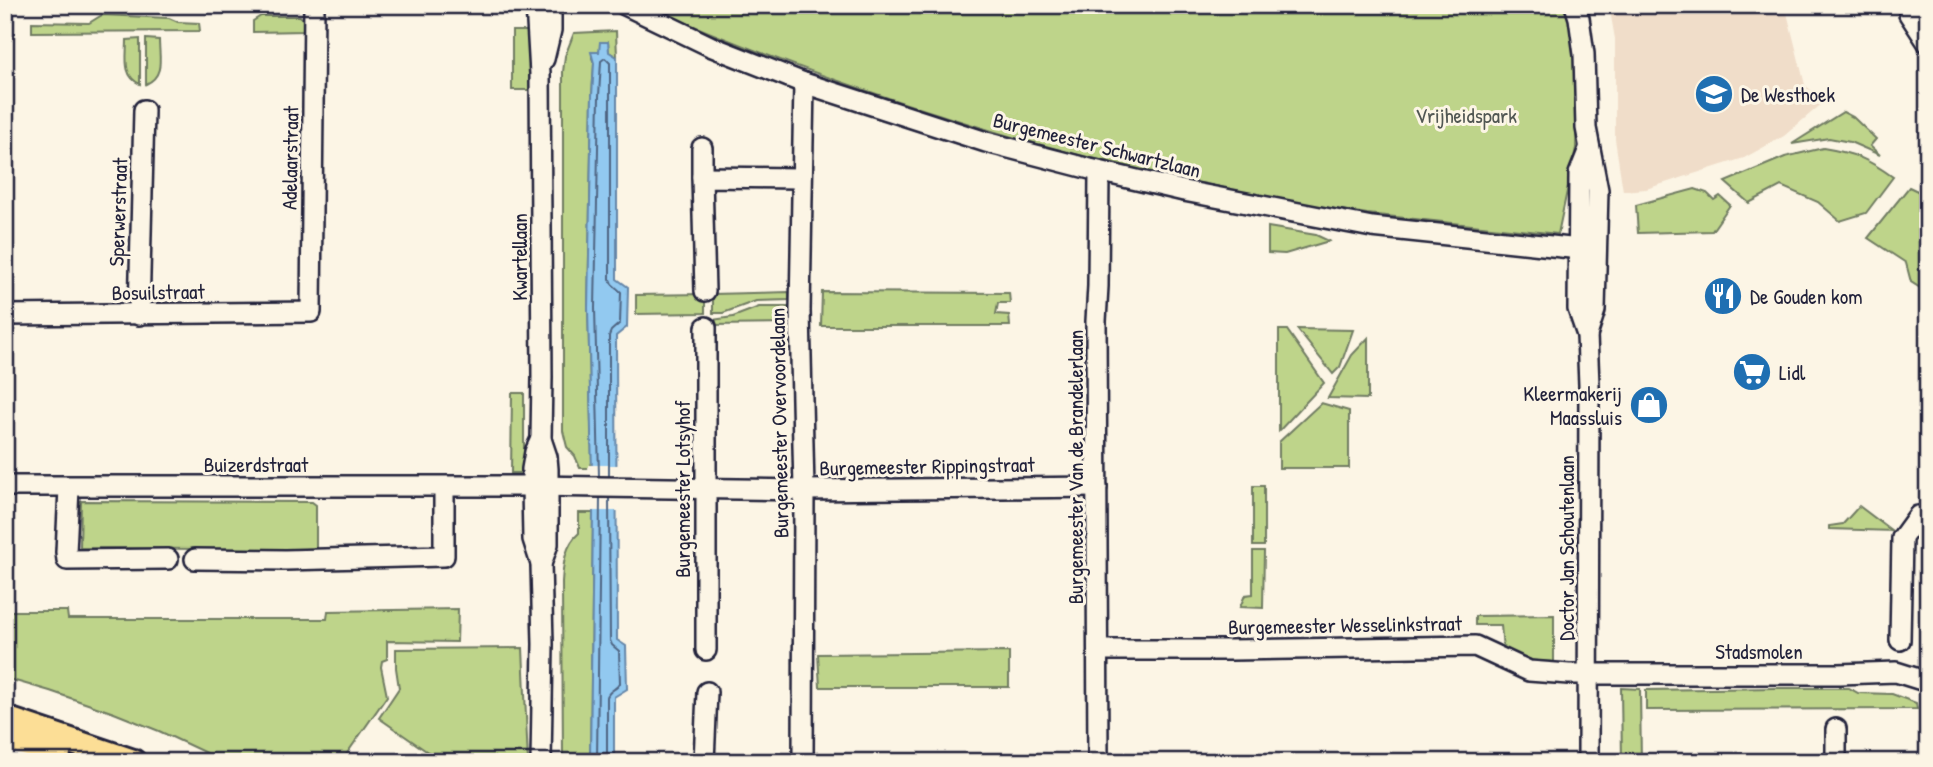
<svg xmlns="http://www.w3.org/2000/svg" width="1933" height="767" font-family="'Patrick Hand',sans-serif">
<rect width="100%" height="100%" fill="#fcf5e5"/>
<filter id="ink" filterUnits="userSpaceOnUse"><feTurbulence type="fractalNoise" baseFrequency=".0143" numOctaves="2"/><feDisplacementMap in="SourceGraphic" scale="14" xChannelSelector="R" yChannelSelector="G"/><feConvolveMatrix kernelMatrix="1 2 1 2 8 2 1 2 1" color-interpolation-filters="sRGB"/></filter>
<g filter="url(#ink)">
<path fill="#f0ddc9" d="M1609 5H1785L1805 85 1824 102 1784 136 1744 158 1646 189 1623 191 1615 139V39Z"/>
<g fill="#bed48a" stroke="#707b62" stroke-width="2">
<path d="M650 5H1563L1578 44 1576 148 1558 234 1367 214 1303 204 1111 165 1110 162C1047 149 986 129 925 110 833 80 742 48 654 9Z"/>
<path d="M102 15 169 18 178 22 199 23 200 31 32 32V22L89 23Z"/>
<path d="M261 16H300L305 22V31L253 32V21Z"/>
<rect x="512" y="31" width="18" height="59"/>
<path d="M616 31 617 57 609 52 608 42 599 52H592V58L594 63 592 96 588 308 592 462 590 468H580L575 456 567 447 563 431V72L565 56 574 33Z"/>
<path d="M140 39V84C122 76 127 57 127 40Z"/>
<path d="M146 39 159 40C159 57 165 76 146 84Z"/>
<path d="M1843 112 1853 117 1876 139 1870 146 1880 155 1850 142 1829 138 1792 144Z"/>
<path d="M1823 148C1854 153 1868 159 1893 177L1866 213 1840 221 1818 202 1781 186 1749 203 1725 182 1785 157Z"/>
<path d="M1909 187 1928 196V293L1911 282 1906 263 1868 238Z"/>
<path d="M1695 189 1707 193 1714 200 1720 196 1730 205 1712 231 1638 233 1636 205Z"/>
<path d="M1268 227 1316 235 1329 241 1285 254 1268 253Z"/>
<path d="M789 292V300L756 301 723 313H713V294Z"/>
<path d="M822 292 1009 293 1010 303H998L996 314 1009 315 1010 326H821Z"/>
<path d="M705 294V313L636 314V295Z"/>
<path d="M759 307H788L789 324 712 325V320L733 317Z"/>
<path d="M1297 329 1353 330 1340 367 1333 374Z"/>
<path d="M1279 330H1287L1324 383 1279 431Z"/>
<path d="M1368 338V399L1328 398 1352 355Z"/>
<path d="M512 393H524V473H511Z"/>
<path d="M1321 403 1349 411V468H1279V442Z"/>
<rect x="1253" y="486" width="11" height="60"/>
<path d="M81 501 312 502 316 505V550L80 548Z"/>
<path d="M1859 506 1892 531 1829 529V526L1843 524Z"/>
<path d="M579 513H593L590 762H563L562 582C563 565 565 545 579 533Z"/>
<path d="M1253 551H1264L1263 608 1240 607 1245 595 1253 594Z"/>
<path d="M458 609 457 642 387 641V659L382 661 381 667 387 696 341 762H225L159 731 114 713 50 691 5 678V611H67L68 619H327L328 611Z"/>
<path d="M1554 615V662L1534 661 1503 650 1501 625H1475V616Z"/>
<path d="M523 648 528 762H442L379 718 399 688 396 668V649Z"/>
<path d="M1009 652V687H820L818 654Z"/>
<path d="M1621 688 1640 689 1641 762H1622Z"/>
<path d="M1776 688H1849L1858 693 1892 694 1916 703 1917 709 1646 710V690Z"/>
</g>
<path fill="#92c9f0" stroke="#6586a8" stroke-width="2" d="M600 42H608L609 52 617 57V279L628 287 627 327 616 336 617 640 626 646 627 689 614 697V762H590L593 513 588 308 592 96 594 63 591 52H599Z"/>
<path fill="#fcf5e5" d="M588 465H620L619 511H590Z"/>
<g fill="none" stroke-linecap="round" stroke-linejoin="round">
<g stroke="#4f6583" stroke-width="2">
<path d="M599 476 595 308 599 96 601 61 605 58 610 63V279L612 284 621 292 620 323 611 331 609 336V476"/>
<path d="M597 762 600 498"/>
<path d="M607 762V697C609 689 617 690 620 683L619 651 612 645 610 640 609 499"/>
</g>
<g stroke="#22223b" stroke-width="24">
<g id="minor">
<path d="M536 5 540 74 542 377 541 439 547 457 548 469V544L541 564"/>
<path d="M625 5 710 46 804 83 986 142 1090 169 1184 191 1372 227 1580 249"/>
<path d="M1575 5 1579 18 1584 54 1586 128 1598 190 1595 310 1587 335"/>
<path d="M1912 5 1909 14 1928 43"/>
<path d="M544 59 551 30V5"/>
<path d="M702 148V177"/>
<path d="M705 291 702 177 801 178"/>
<path d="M5 315 311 312 314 5"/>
<path d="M139 315 144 110"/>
<path d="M706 327V650"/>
<path d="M541 439 535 452 532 469V486L533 539 541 564 543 644 541 762"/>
<path d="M5 486H532L804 490 1097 487"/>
<path d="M69 488 66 552 67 560 168 559"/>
<path d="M195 559 285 560 444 556V487"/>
<path d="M1900 640 1902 538 1918 516"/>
<path d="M1098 650H1231L1475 646 1529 671 1569 674H1839L1896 672 1928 682"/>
<path d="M20 762 26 729"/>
<path d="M704 762 707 692"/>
<path d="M803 762 804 490 800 311 804 83"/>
<path d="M1098 762 1096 321 1098 286 1099 172"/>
<path d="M1588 762 1589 385 1587 335 1578 309 1579 174 1589 149"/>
<path d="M1836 762V729"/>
</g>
</g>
<g stroke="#22223b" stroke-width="30">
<g id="major">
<path d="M5 719 133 762"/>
<path d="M5 737 58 753"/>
</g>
</g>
<use href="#minor" stroke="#fcf5e5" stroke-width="19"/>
<use href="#major" stroke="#fcde96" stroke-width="24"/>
</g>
</g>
<defs>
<g id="school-disc" transform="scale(2.0125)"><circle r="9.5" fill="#1f6fb2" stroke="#fcf5e5"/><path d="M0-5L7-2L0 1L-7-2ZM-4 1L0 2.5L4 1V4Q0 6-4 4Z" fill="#fff"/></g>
<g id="restaurant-disc" transform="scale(2.0125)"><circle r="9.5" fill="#1f6fb2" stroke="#fcf5e5"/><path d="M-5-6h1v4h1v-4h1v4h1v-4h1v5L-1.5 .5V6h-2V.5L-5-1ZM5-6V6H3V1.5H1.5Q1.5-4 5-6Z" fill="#fff"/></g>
<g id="supermarket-disc" transform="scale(2.0125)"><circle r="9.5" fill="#1f6fb2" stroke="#fcf5e5"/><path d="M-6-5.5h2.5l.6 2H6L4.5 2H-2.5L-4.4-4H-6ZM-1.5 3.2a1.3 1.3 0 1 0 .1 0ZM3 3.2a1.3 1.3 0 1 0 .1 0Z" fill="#fff"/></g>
<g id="shop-disc" transform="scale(2.0125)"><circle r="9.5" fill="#1f6fb2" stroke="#fcf5e5"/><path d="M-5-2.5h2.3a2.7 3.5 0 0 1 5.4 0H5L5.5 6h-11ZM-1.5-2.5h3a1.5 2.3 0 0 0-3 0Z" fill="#fff"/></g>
</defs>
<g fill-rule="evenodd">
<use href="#school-disc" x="1714" y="94"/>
<use href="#restaurant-disc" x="1723" y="296"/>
<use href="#supermarket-disc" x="1752" y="372"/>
<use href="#shop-disc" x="1649" y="405"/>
</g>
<g text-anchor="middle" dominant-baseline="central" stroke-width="6" stroke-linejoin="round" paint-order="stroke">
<g font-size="21" fill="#22223b" stroke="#fcf5e5" text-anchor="start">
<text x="1741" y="94">De Westhoek</text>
<text x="1750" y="296">De Gouden kom</text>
<text x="1779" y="372">Lidl</text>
<text x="1622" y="393" text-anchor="end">Kleermakerij<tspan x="1622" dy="24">Maassluis</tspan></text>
</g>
<g font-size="21" fill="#515753" stroke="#fcf5e5">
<text x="1466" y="115">Vrijheidspark</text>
</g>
<g font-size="21" fill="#22223b" stroke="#fcf5e5">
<text transform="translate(1097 145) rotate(14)">Burgemeester Schwartzlaan</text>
<text transform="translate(290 158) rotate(-89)">Adelaarstraat</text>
<text transform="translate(118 212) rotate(-88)">Sperwerstraat</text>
<text transform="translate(519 257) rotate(-90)">Kwartellaan</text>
<text transform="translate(158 292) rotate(-1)">Bosuilstraat</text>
<text transform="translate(779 423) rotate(-91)">Burgemeester Overvoordelaan</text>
<text x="256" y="464">Buizerdstraat</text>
<text transform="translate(927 466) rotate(-1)">Burgemeester Rippingstraat</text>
<text transform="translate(1075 467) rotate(-90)">Burgemeester Van de Brandelerlaan</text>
<text transform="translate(682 489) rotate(-90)">Burgemeester Lotsyhof</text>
<text transform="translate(1566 548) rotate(-90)">Doctor Jan Schoutenlaan</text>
<text transform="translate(1345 625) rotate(-1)">Burgemeester Wesselinkstraat</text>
<text x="1759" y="651">Stadsmolen</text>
</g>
</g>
<rect width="1933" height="767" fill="none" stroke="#fcf5e5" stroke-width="28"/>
<rect x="14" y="14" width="1905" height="739" fill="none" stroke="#22223b" stroke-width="2.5" filter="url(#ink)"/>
</svg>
